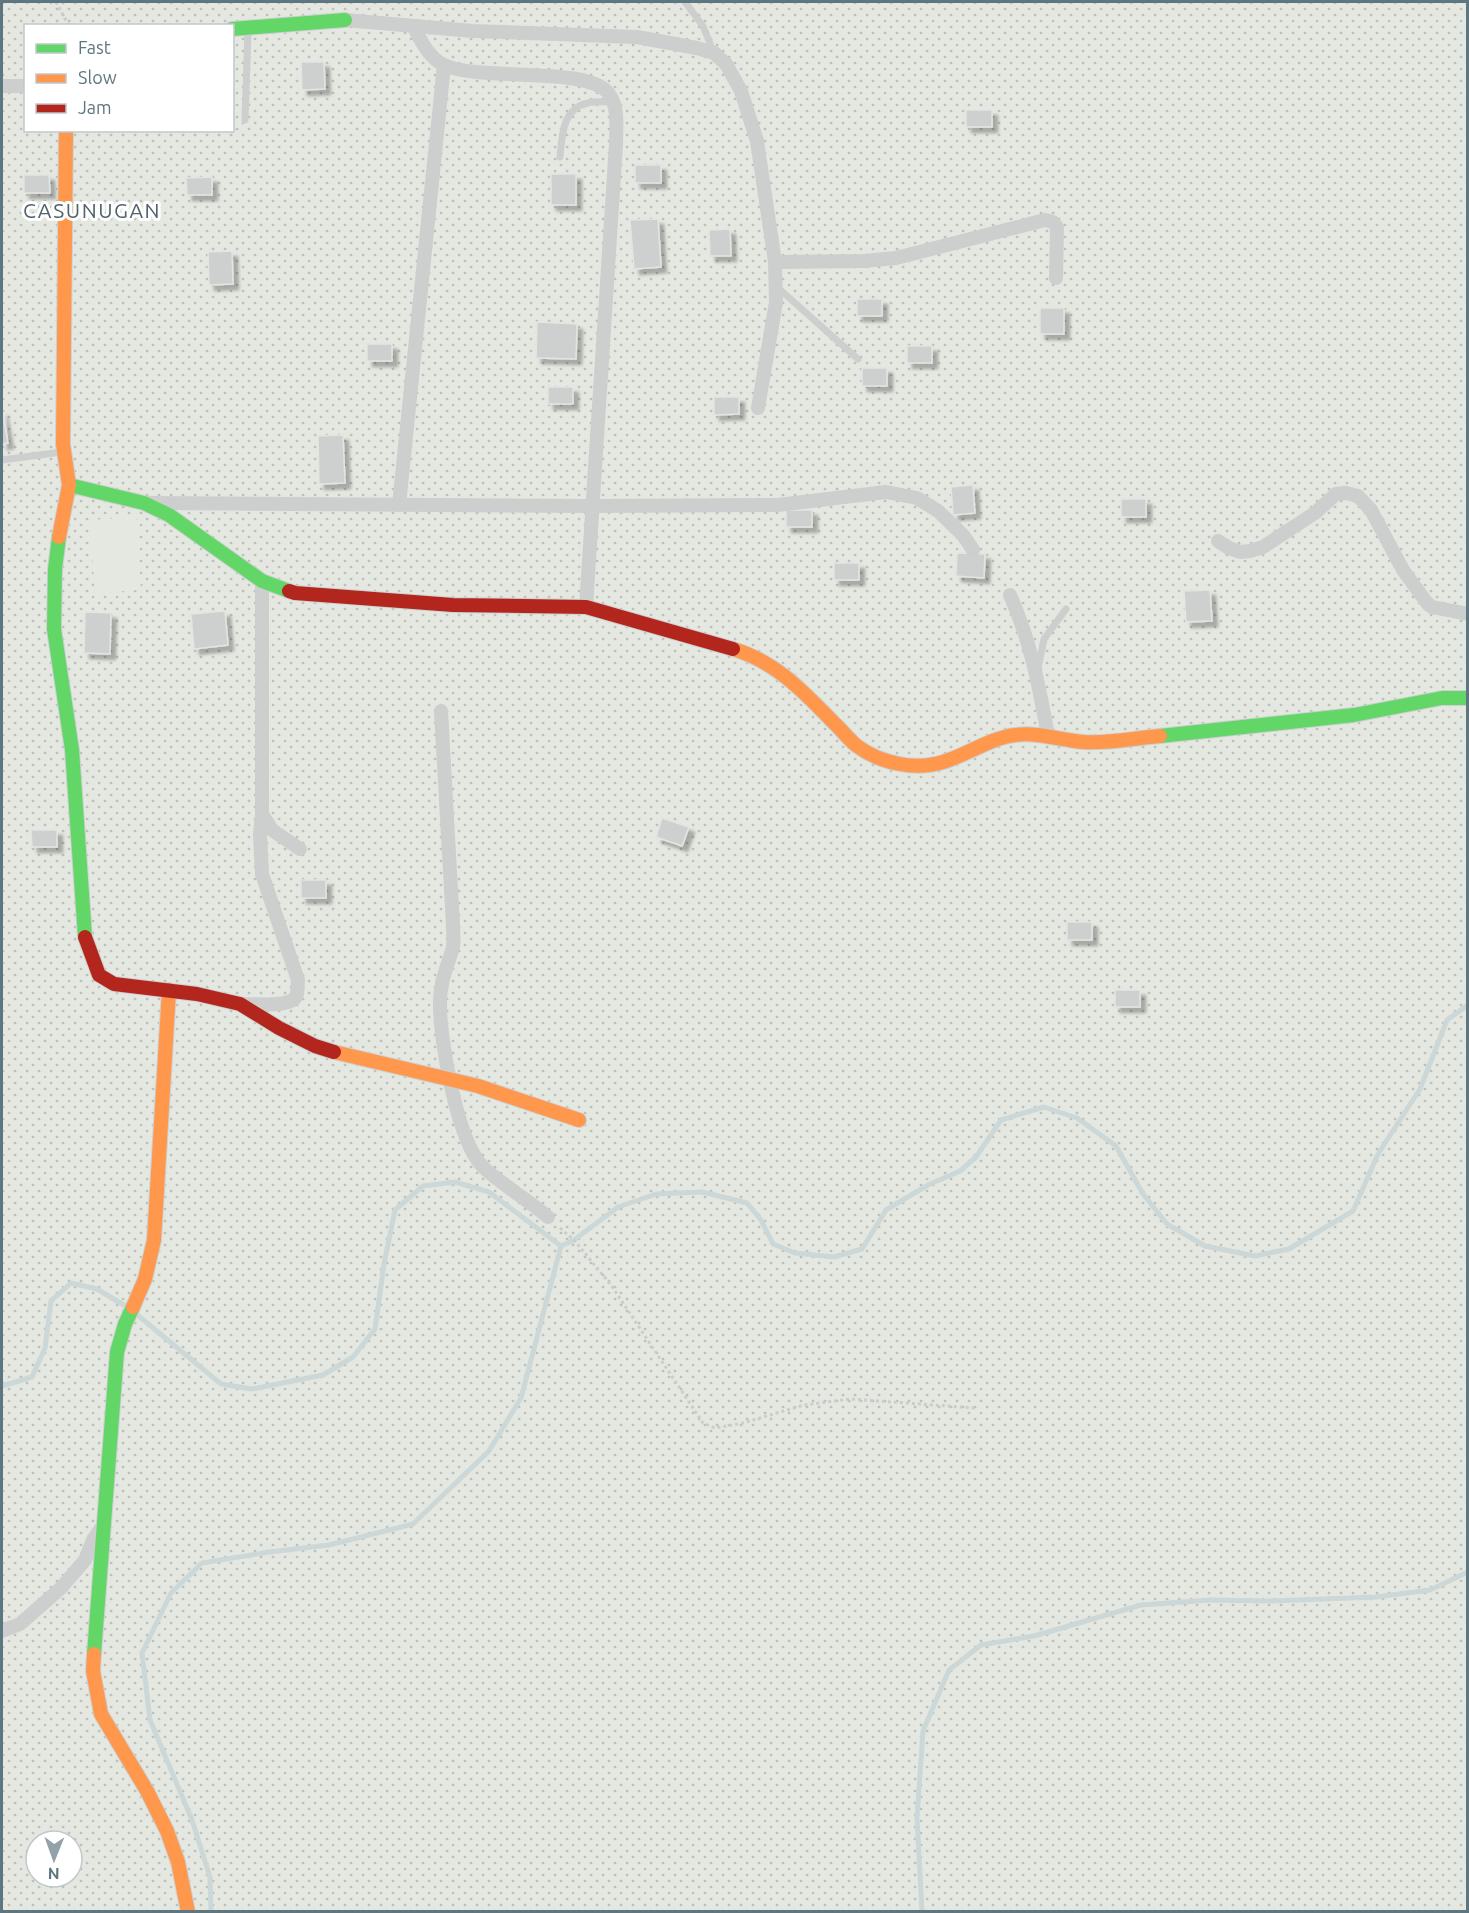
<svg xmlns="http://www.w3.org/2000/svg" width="1469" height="1913" font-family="Ubuntu,sans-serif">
<defs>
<pattern id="park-dots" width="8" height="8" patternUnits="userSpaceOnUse" patternTransform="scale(1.5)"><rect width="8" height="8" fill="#e5e8e1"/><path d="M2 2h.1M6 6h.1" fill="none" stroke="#bdc1bc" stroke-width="1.8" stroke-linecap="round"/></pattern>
<filter id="shadow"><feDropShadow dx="5.5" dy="5.5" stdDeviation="1.5" flood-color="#0004"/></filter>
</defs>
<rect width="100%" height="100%" fill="#f5f4f3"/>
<path fill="url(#park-dots)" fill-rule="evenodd" d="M2 2H1467V1911H2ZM26 26H232V130H26ZM36 1841H72V1877H36Z"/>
<path fill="#e5e8e1" d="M136 517 141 590 95 593 89 520Z"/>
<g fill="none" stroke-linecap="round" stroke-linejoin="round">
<g stroke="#ccd7d8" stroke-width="5">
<path d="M561 1246 574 1240 618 1207 656 1194 702 1192 747 1203 761 1220 773 1244 795 1253 834 1257 862 1249 886 1210 928 1185 960 1171 976 1157 1001 1120 1044 1107 1077 1118 1116 1146 1143 1194 1167 1224 1205 1246 1255 1256 1289 1249 1353 1211 1378 1154 1420 1089 1447 1020 1468 1005"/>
<path d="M135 1313 221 1384 252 1389 323 1375 353 1357 375 1329 384 1264 395 1210 423 1186 455 1182 489 1192 561 1246"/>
<path d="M2 1386 32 1377 45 1348 51 1301 71 1283 97 1289 127 1307"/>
<path d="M211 1912 210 1877 192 1820 150 1720 142 1653 171 1593 202 1563 270 1552 329 1545 413 1524 489 1451 521 1398 561 1246"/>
<path d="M922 1912 917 1818 923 1731 949 1670 981 1645 1034 1636 1141 1605 1211 1600 1270 1601 1376 1597 1430 1590 1468 1572"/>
</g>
</g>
<g fill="#ced0d0" stroke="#e4e4e2" stroke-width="1.5" filter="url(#shadow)">
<path d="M301 62H324L325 89 302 90Z"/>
<rect x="966" y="110" width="26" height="17"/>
<rect x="635" y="165" width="26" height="18"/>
<rect x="551" y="174" width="25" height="31"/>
<path d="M24 175H49L50 193H24Z"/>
<path d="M212 177V195H187L186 178Z"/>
<path d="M658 219 661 267 634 269 630 220Z"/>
<path d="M730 229 731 256H710L709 230Z"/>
<path d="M232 251 233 284 209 285 208 252Z"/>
<rect x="857" y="299" width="25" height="17"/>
<rect x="1040" y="308" width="24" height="26"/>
<path d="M537 322 577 324 576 359 536 358Z"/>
<rect x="367" y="344" width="25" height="17"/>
<rect x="907" y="346" width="25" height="17"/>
<rect x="862" y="368" width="25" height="18"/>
<rect x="548" y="387" width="25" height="17"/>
<path d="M714 397H739V414L714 415Z"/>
<path d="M2 410 8 443 2 444Z"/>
<path d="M343 435 345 483 319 484 318 436Z"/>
<path d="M973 485 975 513 953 515 951 487Z"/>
<rect x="1121" y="499" width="25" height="18"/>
<rect x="786" y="510" width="26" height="17"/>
<path d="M957 553 985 554 984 578 956 576Z"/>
<rect x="834" y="563" width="25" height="17"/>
<path d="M1210 590 1212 621 1186 622 1184 591Z"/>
<path d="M225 611 228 645 194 649 191 614Z"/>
<path d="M85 612 111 613 110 654 84 653Z"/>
<path d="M662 818 689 827 682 846 656 837Z"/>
<path d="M31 830H57V847H32Z"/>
<rect x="301" y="880" width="25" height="18"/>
<rect x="1067" y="922" width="25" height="18"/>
<rect x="1115" y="990" width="25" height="17"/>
</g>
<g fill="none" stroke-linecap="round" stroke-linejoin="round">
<g stroke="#ced1d2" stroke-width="16">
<g id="fast">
<path d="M232 29 345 20"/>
<path d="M69 485 144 503 169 515 262 581 289 591"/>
<path d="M59 537 55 569 54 629 72 750 85 937"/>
<path d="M1160 736 1354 715 1442 698H1468"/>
<path d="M94 1654 117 1352 125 1324 133 1307"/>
</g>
</g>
<g stroke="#ced1d2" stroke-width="16">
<g id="slow">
<path d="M59 537 69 485 63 444 66 130"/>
<path d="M733 649C775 661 805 693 834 723 842 730 849 740 857 746 880 763 915 771 943 762 967 755 990 738 1015 735 1039 732 1060 740 1083 742 1108 744 1135 738 1160 736"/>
<path d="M334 1052 478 1086 579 1120"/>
<path d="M133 1307 145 1279 154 1240 169 990"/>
<path d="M94 1654 93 1671 101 1714 147 1791 167 1831 178 1862 188 1912"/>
</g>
</g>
<g stroke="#ced1d2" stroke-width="16">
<g id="jam">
<path d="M289 591 295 593 453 605 586 607 733 649"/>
<path d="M85 937 99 975 114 984 197 994 240 1004 279 1028 315 1046 334 1052"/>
</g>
</g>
<g stroke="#cacccd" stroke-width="3" stroke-dasharray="3 3" stroke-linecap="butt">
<path d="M56 2 69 26"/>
<path d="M560 1228 574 1240 611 1285 703 1423 715 1428 743 1423 804 1405 850 1399 975 1408"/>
</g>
<g stroke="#cdcece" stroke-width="7">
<path d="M685 2 703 26 713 51"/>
<path d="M245 120 248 31"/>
<path d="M560 157C562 137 562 108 588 103 596 101 605 102 612 102"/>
<path d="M777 287 858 359"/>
<path d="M2 460 62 452"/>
<path d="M1038 668 1044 639 1066 609"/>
</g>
<g stroke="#cdcece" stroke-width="14">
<path d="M345 20 473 31 637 37 697 48 714 53 726 64 741 91 757 141 775 262 776 302 758 408"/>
<path d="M413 26C421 41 429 58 444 65 481 82 588 65 609 94 619 107 616 129 616 144L586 607"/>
<path d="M2 86H26"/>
<path d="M775 262 864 261 896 258 1045 220 1053 222 1057 227 1056 278"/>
<path d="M150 503 592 506 778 505 886 492 917 498 938 511 963 535 973 550"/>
<path d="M399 505 444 65"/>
<path d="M1218 541 1229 548 1240 552 1250 551 1263 547 1315 513 1336 494 1346 493 1358 496 1371 510 1403 570 1427 603 1432 607 1468 614"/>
<path d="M262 581V814L272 830 300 849"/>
<path d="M1010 595C1031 642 1039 686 1048 736"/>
<path d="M441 711 453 925C453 932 454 940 453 947 448 965 440 981 440 1001 439 1037 457 1141 483 1167 501 1184 528 1200 548 1217"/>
<path d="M242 1004C254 1004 285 1007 294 999 299 995 297 986 298 980L262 874 260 835 262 814"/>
<path d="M2 1631 20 1624 61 1588 85 1560 94 1538 102 1527"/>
</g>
<use href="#fast" stroke="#63d668" stroke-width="14"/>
<use href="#slow" stroke="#ff974d" stroke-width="14"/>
<use href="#jam" stroke="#b3261e" stroke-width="14"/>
</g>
<g text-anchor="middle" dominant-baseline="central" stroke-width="6" stroke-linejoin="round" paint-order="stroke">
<g font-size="21" letter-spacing="1.5" fill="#50636a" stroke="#fff">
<text x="92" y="210">CASUNUGAN</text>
</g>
</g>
<rect width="1469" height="1913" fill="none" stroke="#5e7680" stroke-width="6"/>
<rect x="24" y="24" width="210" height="108" fill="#ffffff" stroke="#bfc8cc" stroke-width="1.5"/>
<rect x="36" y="44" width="30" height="9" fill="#63d668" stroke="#bfc8cc" stroke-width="1.5"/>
<text x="78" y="54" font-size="18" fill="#5e7680">Fast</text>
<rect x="36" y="74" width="30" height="9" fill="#ff974d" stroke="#bfc8cc" stroke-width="1.5"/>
<text x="78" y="84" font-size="18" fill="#5e7680">Slow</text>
<rect x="36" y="104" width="30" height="9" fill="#b3261e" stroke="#bfc8cc" stroke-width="1.5"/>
<text x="78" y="114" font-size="18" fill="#5e7680">Jam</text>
<g transform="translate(54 1859) rotate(181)"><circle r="28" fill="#ffffff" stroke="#bfc8cc" stroke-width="1.5"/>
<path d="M0-4.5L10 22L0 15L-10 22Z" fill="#93a2a8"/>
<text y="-9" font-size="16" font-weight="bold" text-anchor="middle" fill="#5e7680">N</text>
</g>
</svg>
